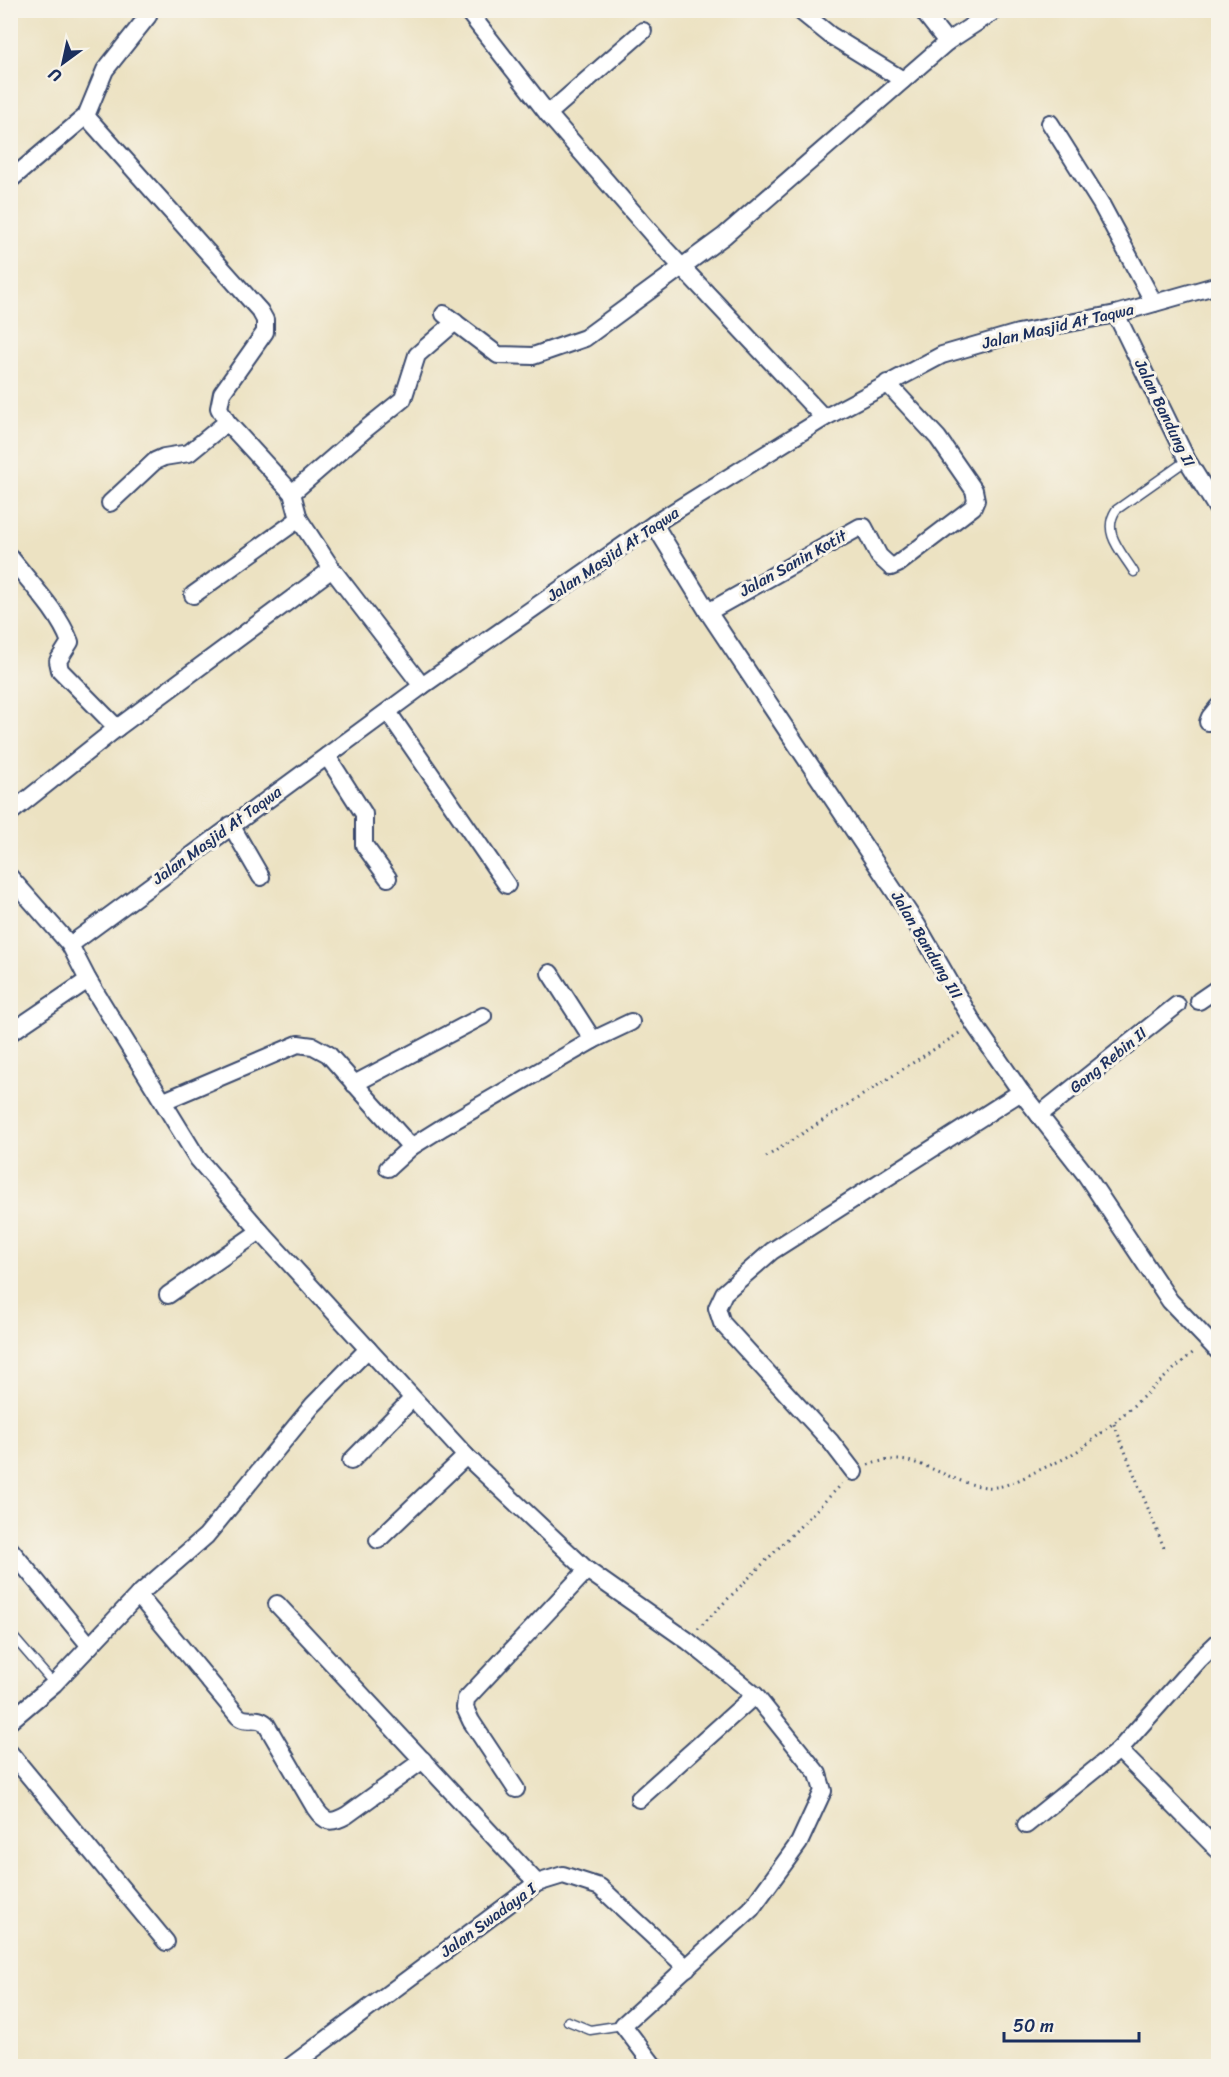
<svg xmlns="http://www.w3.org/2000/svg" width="1229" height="2077" font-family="Sriracha,sans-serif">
<rect width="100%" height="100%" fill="#f7f3e8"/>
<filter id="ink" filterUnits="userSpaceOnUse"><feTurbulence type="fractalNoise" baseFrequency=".0167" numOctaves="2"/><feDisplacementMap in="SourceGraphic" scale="12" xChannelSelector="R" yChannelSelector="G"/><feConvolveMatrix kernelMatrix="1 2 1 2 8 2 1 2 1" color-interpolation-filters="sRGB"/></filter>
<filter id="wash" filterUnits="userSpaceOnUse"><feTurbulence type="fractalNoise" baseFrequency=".008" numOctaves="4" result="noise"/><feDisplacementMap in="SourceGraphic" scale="24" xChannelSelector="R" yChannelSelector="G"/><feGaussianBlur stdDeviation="1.35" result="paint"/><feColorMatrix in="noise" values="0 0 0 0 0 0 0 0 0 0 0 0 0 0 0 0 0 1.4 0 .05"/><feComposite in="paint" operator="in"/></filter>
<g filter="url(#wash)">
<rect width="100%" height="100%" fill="#ece2c2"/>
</g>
<g filter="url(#ink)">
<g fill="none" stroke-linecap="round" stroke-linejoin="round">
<g stroke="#3a4a6d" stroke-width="11">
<g id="lane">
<path d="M1134 572C1122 552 1101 533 1116 510L1187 460"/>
<path d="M10 1633 54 1684"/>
<path d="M568 2021 590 2030 623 2025"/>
</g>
</g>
<g stroke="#3a4a6d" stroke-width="20">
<g id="street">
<path d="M467 10 548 114 665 249 824 418"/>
<path d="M799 10 830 35 903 80"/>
<path d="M922 10 947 42"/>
<path d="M548 114 643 31"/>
<path d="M86 116 260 311 265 320V332L222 393 219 408 227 422 292 493 299 519 332 569 422 686"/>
<path d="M1050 123 1101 204 1154 303"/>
<path d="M10 180 86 116 105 70 148 16V10"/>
<path d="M444 314 498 355 533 356 585 338 724 236 947 42 996 10"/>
<path d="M1116 314 1187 460 1218 510"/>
<path d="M292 493 367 428 403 399 417 355 455 322"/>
<path d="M110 503 155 461 164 457 189 453 227 422"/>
<path d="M654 524 708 612 917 925 974 1024 1021 1092 1086 1175 1170 1301 1218 1351"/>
<path d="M10 557C31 584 58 611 70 642L58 661 60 670 117 728"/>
<path d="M193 595 299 519"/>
<path d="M708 612 860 527H864L879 556 891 567 898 564 973 507 976 500 974 490 938 438 887 383"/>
<path d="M388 712 507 885"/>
<path d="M1208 722 1210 717 1218 707"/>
<path d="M327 756 364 814V845L388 878"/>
<path d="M10 813 117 728 332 569"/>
<path d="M231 825 261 877"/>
<path d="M10 877 70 945 88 980 198 1159 260 1231 466 1456 587 1570 688 1641 755 1695 818 1774 823 1791 799 1843 751 1909 623 2025 654 2066"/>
<path d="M70 945 422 686 654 524 824 418 942 355 1018 333 1116 314 1218 285"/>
<path d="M550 973 593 1040"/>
<path d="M1199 1001 1218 988"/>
<path d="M10 1033 88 980"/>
<path d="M354 1084 483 1016"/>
<path d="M164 1101 298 1044 313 1046 328 1054 411 1147"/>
<path d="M1039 1115 1177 1005"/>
<path d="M388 1168 411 1147 443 1127 593 1040 631 1022"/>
<path d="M168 1295 260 1231"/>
<path d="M351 1461 412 1399"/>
<path d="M854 1472 831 1442 722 1323 717 1308 724 1293 772 1251 1021 1092"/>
<path d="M378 1540 466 1456"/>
<path d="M10 1549 90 1646"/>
<path d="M138 1595 238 1716C246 1724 257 1715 266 1724L315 1808C325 1823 331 1824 347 1815L423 1760"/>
<path d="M277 1604 537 1883"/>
<path d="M1218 1642 1199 1660 1119 1750 1218 1850"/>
<path d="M10 1721 54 1684 138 1595 206 1536 313 1405 368 1349"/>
<path d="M10 1753 166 1942"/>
<path d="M516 1789 471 1721 465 1708 466 1699 587 1570"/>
<path d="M639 1799 755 1695"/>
<path d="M1026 1825 1119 1750"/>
<path d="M291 2066 537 1883 563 1875 600 1887 687 1968"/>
</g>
</g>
<g stroke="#3a4a6d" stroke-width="3" stroke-dasharray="1.5 4.5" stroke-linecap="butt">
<path d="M766 1157 961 1032"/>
<path d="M1114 1424 1164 1548"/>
<path d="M868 1465C917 1447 943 1483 987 1487 1003 1489 1021 1479 1035 1472 1048 1466 1063 1460 1076 1452 1118 1423 1155 1384 1195 1351"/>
<path d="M698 1629 842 1484"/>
</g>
<use href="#lane" stroke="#fff" stroke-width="8"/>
<use href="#street" stroke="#fff" stroke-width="16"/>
</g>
</g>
<g text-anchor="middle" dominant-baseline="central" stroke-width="6" stroke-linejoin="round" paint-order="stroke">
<g font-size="16" fill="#1b2f5e" stroke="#f7f3e8">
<text transform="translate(1058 326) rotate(-13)">Jalan Masjid At Taqwa</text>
<text transform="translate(1165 413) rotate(64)">Jalan Bandung II</text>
<text transform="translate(613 554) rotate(-34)">Jalan Masjid At Taqwa</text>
<text transform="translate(793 563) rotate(-29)">Jalan Sanin Kotit</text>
<text transform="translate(217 835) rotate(-36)">Jalan Masjid At Taqwa</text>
<text transform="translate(927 945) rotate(59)">Jalan Bandung III</text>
<text transform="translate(1108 1060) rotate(-39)">Gang Rebin II</text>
<text transform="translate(488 1920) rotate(-36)">Jalan Swadaya I</text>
</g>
</g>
<rect width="1229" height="2077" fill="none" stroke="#f7f3e8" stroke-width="36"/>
<g transform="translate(63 63) rotate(213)" stroke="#f7f3e8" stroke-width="4.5" paint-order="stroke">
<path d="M0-4.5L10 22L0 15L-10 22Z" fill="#1b2f5e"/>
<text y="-9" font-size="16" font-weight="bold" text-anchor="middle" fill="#1b2f5e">U</text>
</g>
<path d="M1004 2032v9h135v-9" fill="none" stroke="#1b2f5e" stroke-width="3"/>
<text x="1013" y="2032" font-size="18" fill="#1b2f5e" stroke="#f7f3e8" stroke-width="4.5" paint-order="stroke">50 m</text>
</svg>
